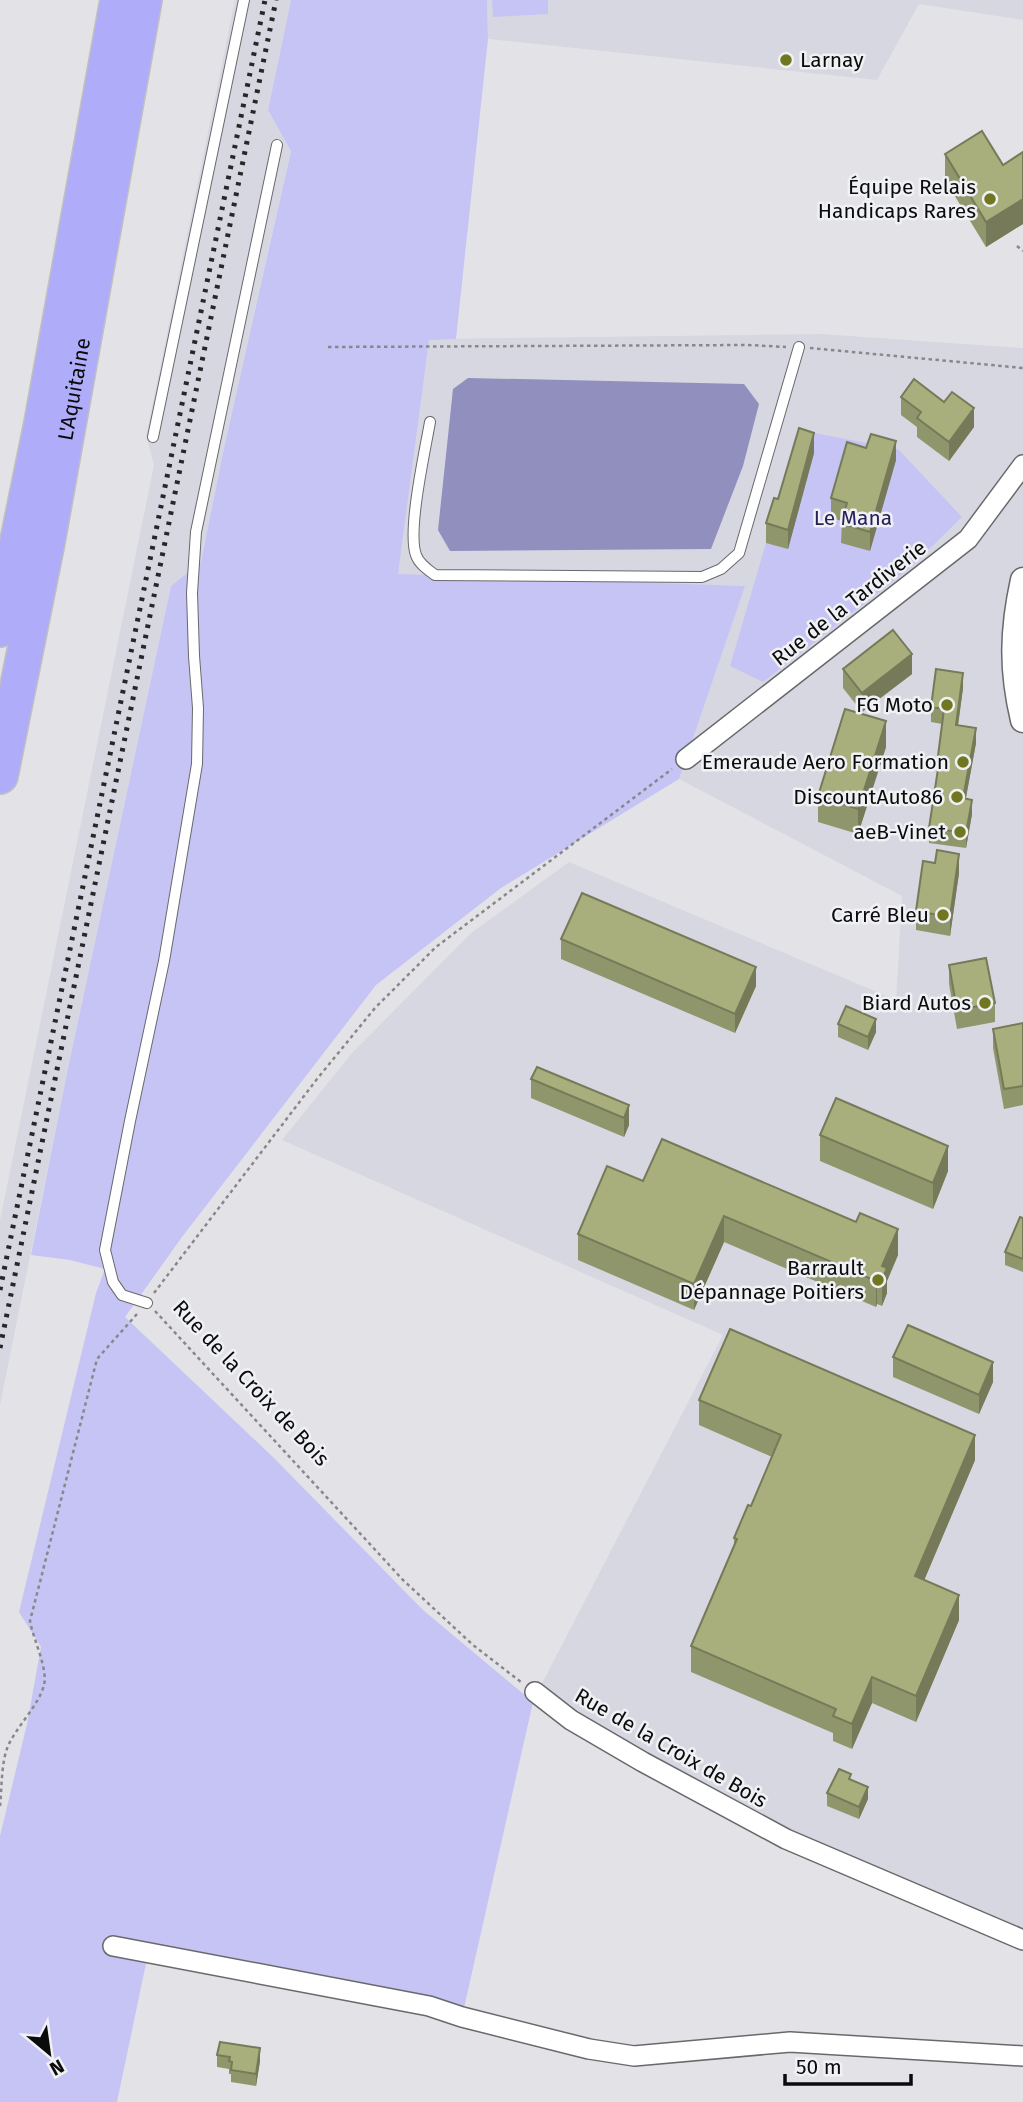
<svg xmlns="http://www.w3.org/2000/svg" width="1023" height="2102" font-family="'Fira Sans',sans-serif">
<rect width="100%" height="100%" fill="#e3e3e7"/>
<g fill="#d7d7e2">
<path d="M235 0H291L268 110 291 150 224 448 201 562 171 586 67 1073 0 1405V1220L154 465 146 436Z"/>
<path d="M487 0H1023V20L919 4 877 80 488 39Z"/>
<path d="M822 334 1023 348V1933L803 1844 538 1691 723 1335 282 1140 351 1054 471 933 569 862 896 1000 902 896 679 779 744 586 397 575 429 339Z"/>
</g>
<g fill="#c5c4f5">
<path d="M291 0H487L488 39 456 339 429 340 398 574 745 586 679 779 501 888 376 985 182 1237 125 1317 275 1459 423 1610 533 1702 464 2008 148 1954 117 2102H0V1836L27 1724 41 1647 19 1612 96 1293 105 1269 70 1260 31 1255 67 1073 171 586 201 562 224 448 291 151 268 110Z"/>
<path d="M492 0H548V14L493 17Z"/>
<path d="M799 430 898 449 962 517 909 569 763 682 730 666Z"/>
</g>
<path fill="#908fbd" d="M468 378 744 384 759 404 743 466 711 549 450 551 438 530 453 389Z"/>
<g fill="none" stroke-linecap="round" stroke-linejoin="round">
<g stroke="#69696c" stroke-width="12">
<g id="service">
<path d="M430 422C425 451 407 531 416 555 419 564 428 570 435 575L702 577 721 569 739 553 799 347"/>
<path d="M153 437 244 0"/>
<path d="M147 1303 122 1295 113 1282 105 1250 130 1121 164 961 197 764 198 708 194 656 192 593 196 532 277 145"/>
</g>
</g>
<g stroke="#69696c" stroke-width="22">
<g id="minor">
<path d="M686 759 968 539 1023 465"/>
<path d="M535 1692 571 1720 643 1762 786 1839 1023 1940"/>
<path d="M113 1946 429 2006 462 2017 589 2049 634 2056 790 2042 1023 2056"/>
</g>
</g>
<g stroke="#69696c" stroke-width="27">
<path id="tertiary" d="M1023 580C1012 630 1011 670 1023 720"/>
</g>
<g stroke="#c0c0c0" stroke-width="38">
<g id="motorway">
<path d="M0 629 42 423 118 0"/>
<path id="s1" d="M0 776 47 542 144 0"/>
</g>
</g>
<g stroke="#88888b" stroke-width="2.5" stroke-dasharray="3.5 3.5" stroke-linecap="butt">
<path d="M1017 246 1023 251"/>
<path d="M328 347 748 345 786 347"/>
<path d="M810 348 1023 368"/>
<path d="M154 1293 317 1079 375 1008 436 947 672 769"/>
<path d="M155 1311 403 1580 473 1645 521 1682"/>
<path d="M0 1806C2 1787 1 1763 8 1746 17 1726 39 1705 44 1685 48 1668 33 1639 30 1621L97 1359 137 1314"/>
</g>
<use href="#service" stroke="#fff" stroke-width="10"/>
<use href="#minor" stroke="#fff" stroke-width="19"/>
<use href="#tertiary" stroke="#fff" stroke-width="24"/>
<use href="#motorway" stroke="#afacf9" stroke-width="35"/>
<g stroke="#272729" stroke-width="5" stroke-dasharray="3.5 7" stroke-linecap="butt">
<path d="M0 1290 265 0"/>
<path d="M0 1348 276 0"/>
</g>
</g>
<g fill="#90966c">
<path d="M1023 152V224L986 247 945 180V154L1003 165Z"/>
<path d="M901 397 944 402 974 427 949 461 917 437V427L901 415Z"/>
<path d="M814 453 788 549 766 543V523L778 499Z"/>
<path d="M896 460 870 551 841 543 842 521 831 518V498Z"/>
<path d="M843 669 912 674 862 712 843 688Z"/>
<path d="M963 688 958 725 976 743 966 798 972 814 966 848 929 843V828L938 770V756L942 724 931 722V707Z"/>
<path d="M886 747 858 834 818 822V796Z"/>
<path d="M959 873 950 936 916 930V911Z"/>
<path d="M561 939 756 986 735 1033 561 959Z"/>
<path d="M949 965 995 1003V1022L957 1029 949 984Z"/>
<path d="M1023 1023V1105L1004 1109 993 1048V1029Z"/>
<path d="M838 1024 876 1032 868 1050 838 1037Z"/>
<path d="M531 1079 629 1105V1125L624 1137 531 1098Z"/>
<path d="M820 1135 948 1171 933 1209 820 1161Z"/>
<path d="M643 1181 898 1255 887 1281V1293L882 1306 877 1304 876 1307 724 1242 694 1310 578 1260V1234Z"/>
<path d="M1023 1218V1272L1005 1265V1252Z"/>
<path d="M893 1357 993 1382 979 1414 893 1377Z"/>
<path d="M699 1400 975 1460 924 1580 959 1620 916 1722 872 1703 852 1749 833 1741V1733L691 1672V1646L734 1546V1538L751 1506 772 1457 699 1425Z"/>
<path d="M851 1780 868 1799 859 1819 827 1806V1793Z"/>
<path d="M217 2055 260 2061 256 2086 231 2082V2074H229V2069L217 2067Z"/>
</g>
<g fill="#767a58">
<path d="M1023 199V224L986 247V222Z"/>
<path d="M974 408V427L949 461V442Z"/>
<path d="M814 433V453L788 549V530Z"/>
<path d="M896 441V460L870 551V532Z"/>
<path d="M912 654V674L862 712V693Z"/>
<path d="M963 673V688L956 740V725Z"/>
<path d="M886 721V747L858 834V809Z"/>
<path d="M976 728V743L963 813V798Z"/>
<path d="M972 800V814L966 848V833Z"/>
<path d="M959 854V873L950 936V917Z"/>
<path d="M756 967V986L735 1033V1014Z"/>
<path d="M876 1019V1032L868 1050V1037Z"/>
<path d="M629 1105V1125L624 1137V1118Z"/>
<path d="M948 1146V1171L933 1209V1183Z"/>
<path d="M724 1216V1242L694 1310V1284Z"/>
<path d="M898 1229V1255L887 1281V1293L882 1306V1266Z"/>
<path d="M877 1278V1304L876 1307V1281Z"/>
<path d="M993 1362V1382L979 1414V1395Z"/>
<path d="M975 1435V1460L915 1602V1576Z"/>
<path d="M959 1595V1620L916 1722V1696Z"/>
<path d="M872 1677V1703L852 1749V1724Z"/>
<path d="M868 1787V1799L859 1819V1807Z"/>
<path d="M260 2048V2061L256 2086V2074Z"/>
</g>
<g fill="#a8af7d" stroke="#767a58" stroke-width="2">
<path d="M982 131 1003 165 1023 152V199L986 222 945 154Z"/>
<path d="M914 379 944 402 952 392 974 408 949 442 917 418 921 412 901 397Z"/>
<path d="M799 428 814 433 788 530 766 523 774 498 778 499Z"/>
<path d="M871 434 896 441 870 532 841 523 847 503 831 498 847 442 866 448Z"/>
<path d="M893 630 912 654 862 693 843 669Z"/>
<path d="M936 669 963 673 956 725 976 728 963 798 972 800 966 833 929 828 940 756H938L944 709 931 707Z"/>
<path d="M845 709 886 721 858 809 818 796Z"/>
<path d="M937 850 959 854 950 917 916 911 923 861 935 863Z"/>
<path d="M582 893 756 967 735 1014 561 939Z"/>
<path d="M986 958 995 1003 957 1010 949 965Z"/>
<path d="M846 1006 876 1019 868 1037 838 1024Z"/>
<path d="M1023 1023V1086L1004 1089 993 1029Z"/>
<path d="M537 1067 629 1105 624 1118 531 1079Z"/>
<path d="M836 1098 948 1146 933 1183 820 1135Z"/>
<path d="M662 1139 856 1222 860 1213 898 1229 882 1266 887 1268 882 1280 877 1278 876 1281 724 1216 694 1284 578 1234 607 1166 643 1181Z"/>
<path d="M1020 1217 1023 1218V1259L1005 1252Z"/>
<path d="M908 1325 993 1362 979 1395 893 1357Z"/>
<path d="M730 1329 975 1435 915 1576 959 1595 916 1696 872 1677 852 1724 833 1716 836 1709 691 1646 737 1539 734 1538 748 1505 751 1506 781 1435 699 1400Z"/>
<path d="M839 1769 851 1774 849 1779 868 1787 859 1807 827 1793Z"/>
<path d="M220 2042 260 2048 256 2074 231 2070 232 2062 229 2061 230 2057 217 2055Z"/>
</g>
<g fill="#707720" stroke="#f0f1f4" stroke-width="2.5">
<circle cx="786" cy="60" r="7"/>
<circle cx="990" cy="199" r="7"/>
<circle cx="947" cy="705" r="7"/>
<circle cx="963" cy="762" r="7"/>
<circle cx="957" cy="797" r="7"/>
<circle cx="960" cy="832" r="7"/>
<circle cx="943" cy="915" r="7"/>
<circle cx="985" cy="1003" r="7"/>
<circle cx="878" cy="1280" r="7"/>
</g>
<g text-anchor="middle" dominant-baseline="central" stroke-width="5" stroke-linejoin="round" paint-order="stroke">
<g font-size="21" fill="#0b0b0c" stroke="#f0f1f4" text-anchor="end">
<text x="800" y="60" text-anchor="start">Larnay</text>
<text x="976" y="187">Équipe Relais<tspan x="976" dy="24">Handicaps Rares</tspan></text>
<text x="933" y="705">FG Moto</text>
<text x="949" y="762">Emeraude Aero Formation</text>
<text x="943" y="797">DiscountAuto86</text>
<text x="946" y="832">aeB-Vinet</text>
<text x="929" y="915">Carré Bleu</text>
<text x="971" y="1003">Biard Autos</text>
<text x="864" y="1268">Barrault<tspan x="864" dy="24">Dépannage Poitiers</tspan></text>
</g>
<g font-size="21" fill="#0b0b0c" stroke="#f0f1f4">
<text stroke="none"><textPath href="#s1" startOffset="394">L'Aquitaine</textPath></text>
<text transform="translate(849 603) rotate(-38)">Rue de la Tardiverie</text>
<text transform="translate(251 1383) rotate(47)">Rue de la Croix de Bois</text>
<text transform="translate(671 1748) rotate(30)">Rue de la Croix de Bois</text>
</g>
<g font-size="21" fill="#282059" stroke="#f0f1f4">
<text x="853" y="518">Le Mana</text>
</g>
</g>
<g transform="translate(49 2053) rotate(151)" stroke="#f0f1f4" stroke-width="5" paint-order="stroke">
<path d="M0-5L12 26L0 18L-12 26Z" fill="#0b0b0c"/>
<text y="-10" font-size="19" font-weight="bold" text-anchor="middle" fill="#0b0b0c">N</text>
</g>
<path d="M785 2074v10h126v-10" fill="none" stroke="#0b0b0c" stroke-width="3.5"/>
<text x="796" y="2074" font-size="21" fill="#0b0b0c" stroke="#f0f1f4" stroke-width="5" paint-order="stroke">50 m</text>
</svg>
